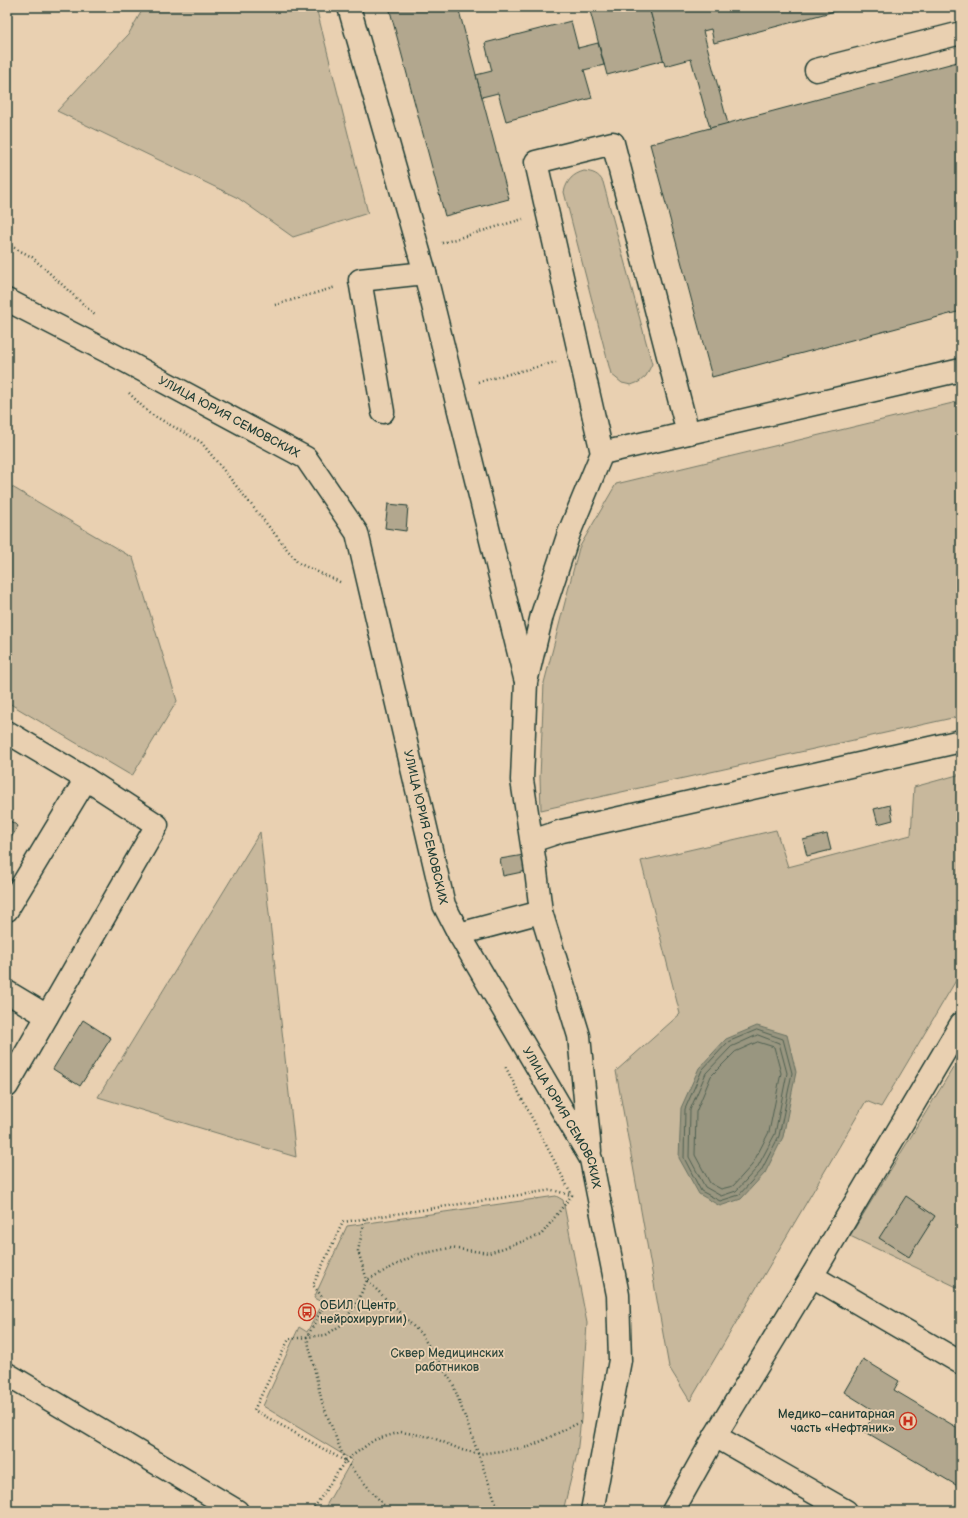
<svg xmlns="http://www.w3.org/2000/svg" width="968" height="1518" font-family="'Balsamiq Sans',sans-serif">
<rect width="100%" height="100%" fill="#e9d0b1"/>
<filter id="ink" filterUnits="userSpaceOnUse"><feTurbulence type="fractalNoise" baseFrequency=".025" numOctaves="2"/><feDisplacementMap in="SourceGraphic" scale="8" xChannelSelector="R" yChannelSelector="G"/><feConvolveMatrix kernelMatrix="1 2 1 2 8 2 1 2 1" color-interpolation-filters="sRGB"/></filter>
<g filter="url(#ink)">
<g fill="#c8b89c" stroke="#747a68">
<path d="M144 7H316L368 213 293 237 238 198 57 111 128 35Z"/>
<path d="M584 171C593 172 599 174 603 182L652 364 646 376 639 382 631 385 622 383 611 374 564 192C567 180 573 174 584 171Z"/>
<path d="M961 401V716L541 810 540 777 544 683 579 548 616 484Z"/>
<path d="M7 484 133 558 177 701 132 776 7 702Z"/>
<path d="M961 774V972L881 1107 866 1101 690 1401 669 1367 616 1071 680 1014 641 861 776 830 788 867 911 835 914 787Z"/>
<path d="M260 832 296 1157 98 1097Z"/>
<path d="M961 1055V1289L850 1236Z"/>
<path d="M556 1196 563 1200 587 1323 581 1419 577 1454 563 1511H323L352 1460 263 1406 299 1327 307 1332 323 1303 314 1298 347 1226Z"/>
</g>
<path fill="#999680" stroke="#687262" d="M757 1026 787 1035 796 1072 783 1137 765 1173 741 1199 720 1206 699 1194 679 1158 681 1108 699 1068 726 1039Z"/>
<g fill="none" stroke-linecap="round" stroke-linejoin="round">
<g stroke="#506152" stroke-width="1">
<path d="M757 1030 783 1039 792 1073 779 1136 761 1171 739 1195 720 1201 701 1191 684 1158 685 1109 702 1070 728 1042Z"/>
<path d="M758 1035 779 1043 787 1073 775 1134 757 1168 736 1191 721 1196 705 1187 689 1157 690 1110 706 1073 731 1047Z"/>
<path d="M758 1042 774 1047 781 1073 769 1132 752 1165 733 1186 721 1189 710 1183 695 1155 696 1112 711 1076 735 1052Z"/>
</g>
</g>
<g fill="#b2a78e" stroke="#1f3d34">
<path d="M389 7H458L509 199 445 216Z"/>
<path d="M589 7H649L664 60 607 75Z"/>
<path d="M649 7H850L714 43 711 29 703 31 728 124 710 128 691 59 665 66Z"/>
<path d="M571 21 578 48 598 43 604 65 584 70 592 98 506 121 498 93 482 97 476 75 492 71 485 43Z"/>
<path d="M961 61V311L712 377 650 144Z"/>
<path d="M388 504 408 506 406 531 385 528Z"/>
<path d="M890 805 893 820 878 824 874 809Z"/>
<path d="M7 819 18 826 7 845Z"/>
<path d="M827 834 831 850 807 856 803 840Z"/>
<path d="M524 855 527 871 503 876 500 859Z"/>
<path d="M83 1020 111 1038 80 1086 53 1069Z"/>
<path d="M906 1196 935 1216 909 1257 879 1238Z"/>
<path d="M863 1359 899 1381 894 1390 961 1430V1488L864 1431 876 1412 844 1392Z"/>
</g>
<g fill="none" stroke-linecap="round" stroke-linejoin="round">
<g stroke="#1f3d34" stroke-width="25">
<g id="minor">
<path d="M349 7 425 273 525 678"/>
<path d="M816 70 961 33"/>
<path id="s1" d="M7 300 114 355 306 458 357 533 444 905 459 934 591 1159 618 1295 620 1360 592 1511"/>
<path d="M383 412 360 280 425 273"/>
<path d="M602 453 961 370"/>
<path d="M7 732 86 779 7 910"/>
<path d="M532 841 562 831 961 741"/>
<path d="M459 934 541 912"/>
<path d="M7 992 47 1016"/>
<path d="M7 1086 157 825 86 779"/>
<path d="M590 1151 579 1036 541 912 536 871 522 780 526 682 542 615 569 533 602 453 536 162 613 143 688 433"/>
<path d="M812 1276 961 1363"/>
<path d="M7 1374 237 1511"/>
<path d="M715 1436 846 1511"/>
<path d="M673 1511 715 1436 812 1276 961 1024"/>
</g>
</g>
<g stroke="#1f3d34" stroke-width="2.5" stroke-dasharray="1 3" stroke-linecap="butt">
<path d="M442 243 523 219"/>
<path d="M7 244 32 257 96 316"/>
<path d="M275 305 336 287"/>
<path d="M478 382 556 362"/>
<path d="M129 393 149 413 201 442 298 563 342 583"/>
<path d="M365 1219 358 1251 367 1280 421 1334 453 1384 496 1503 501 1511"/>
<path d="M345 1461 374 1440 401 1432 431 1437 462 1450 479 1454 529 1447 583 1421"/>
<path d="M315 1511 314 1508 345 1461 254 1410 289 1339 307 1337 326 1302 313 1285 343 1222 552 1190 571 1195"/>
<path d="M389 1511 345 1461 322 1402 307 1337 326 1335 341 1325 356 1305 367 1280 415 1255 450 1248 489 1253 541 1235 572 1195 505 1066"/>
</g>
<use href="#minor" stroke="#e9d0b1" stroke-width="22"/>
</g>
</g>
<defs>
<g id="bus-ring" transform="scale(0.9)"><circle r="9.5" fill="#e9d0b1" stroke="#c8321e" stroke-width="1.5"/><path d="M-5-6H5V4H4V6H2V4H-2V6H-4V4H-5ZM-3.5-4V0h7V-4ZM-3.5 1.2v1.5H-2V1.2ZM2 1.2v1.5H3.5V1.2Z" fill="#c8321e"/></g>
<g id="hospital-ring" transform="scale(0.9)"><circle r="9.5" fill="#e9d0b1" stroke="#c8321e" stroke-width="1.5"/><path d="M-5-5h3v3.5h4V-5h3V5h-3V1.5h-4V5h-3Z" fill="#c8321e"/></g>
</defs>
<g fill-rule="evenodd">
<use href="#bus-ring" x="307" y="1312"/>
<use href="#hospital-ring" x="908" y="1421"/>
</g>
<g text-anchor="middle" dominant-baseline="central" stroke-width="3.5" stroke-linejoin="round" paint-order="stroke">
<g font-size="12" fill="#1f3d34" stroke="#e9d0b1">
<text stroke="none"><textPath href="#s1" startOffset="251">УЛИЦА ЮРИЯ СЕМОВСКИХ</textPath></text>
<text stroke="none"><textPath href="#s1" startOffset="731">УЛИЦА ЮРИЯ СЕМОВСКИХ</textPath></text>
<text stroke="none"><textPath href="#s1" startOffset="1055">УЛИЦА ЮРИЯ СЕМОВСКИХ</textPath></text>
</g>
<g font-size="12" fill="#1f3d34" stroke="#e9d0b1" text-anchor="start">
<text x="320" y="1305">ОБИЛ (Центр<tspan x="320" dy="14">нейрохирургии)</tspan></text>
<text x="895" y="1414" text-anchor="end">Медико–санитарная<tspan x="895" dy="14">часть «Нефтяник»</tspan></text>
</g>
<g font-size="12" fill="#30493e" stroke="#e9d0b1">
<text x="447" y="1353">Сквер Медицинских<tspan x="447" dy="14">работников</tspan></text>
</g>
</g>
<rect width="968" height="1518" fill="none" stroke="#e9d0b1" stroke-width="24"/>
<rect x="12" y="12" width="944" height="1494" fill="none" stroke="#1f3d34" stroke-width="1.5" filter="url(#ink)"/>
</svg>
